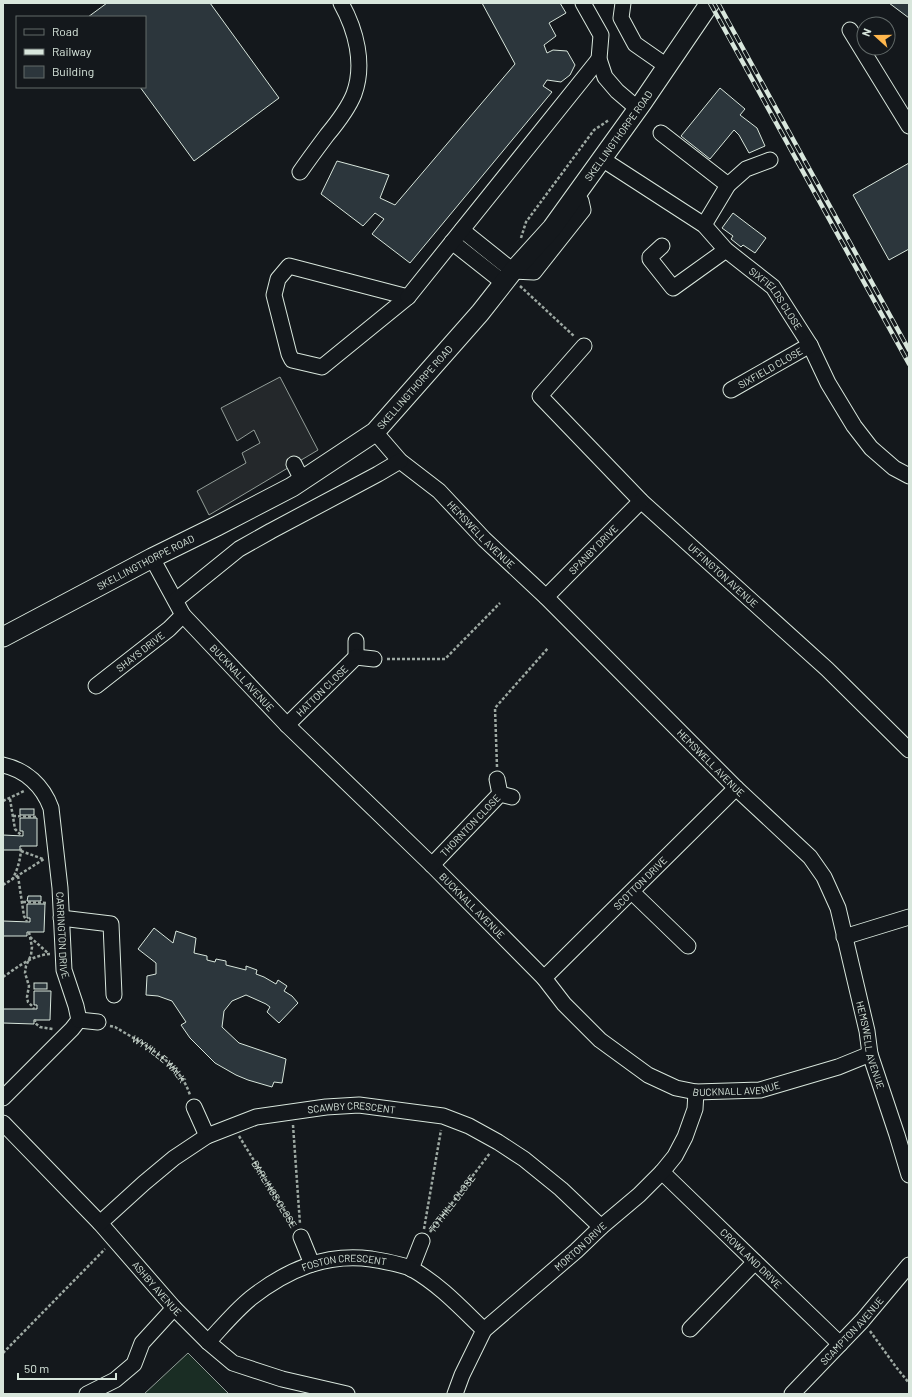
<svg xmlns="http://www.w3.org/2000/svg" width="912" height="1397" font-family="Barlow,sans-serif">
<rect width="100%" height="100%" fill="#14181c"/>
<path fill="#1a2d24" stroke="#939e99" d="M188 1353 229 1394H144Z"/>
<path fill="#24282b" stroke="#939e99" d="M280 377 318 450 209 515 197 491 246 463 242 453 260 443 254 430 237 441 221 408Z"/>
<g fill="#2c363c" stroke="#d8e6dc">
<path d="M107 3H210L279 98 194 161 140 87H145V17H88Z"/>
<path d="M482 3H560L566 13 549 23 556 36 544 45 547 53 553 50 567 51 575 65 570 75 561 82 547 80 543 86 552 92 410 263 372 234 384 219 375 213 363 226 321 194 337 161 389 175 380 198 395 205 515 64Z"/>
<path d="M889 3H909V18Z"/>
<path d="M720 88 745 109 740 115 757 128 765 146 749 153 739 135 734 130 710 159 681 136Z"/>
<path d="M909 163V249L889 260 853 195Z"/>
<path d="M733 213 766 238 755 253 743 245 741 247 731 239 733 236 722 228Z"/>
<rect x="20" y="809" width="14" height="6"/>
<path d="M20 818H37V846H20V850H3V835L23 836V831H20Z"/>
<path d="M28 896H41V901H27Z"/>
<path d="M27 904H45L44 932H27V936H3V921L30 922V918H27Z"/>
<path d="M154 928 173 943 176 931 196 938 194 953 207 956V960L215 962 216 959 226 961V965L246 970V966L257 970 256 974 264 977 276 984 278 980 287 986 284 991 292 996 298 1003 279 1023 267 1012 270 1007 266 1004 246 995 232 1001 224 1011 222 1027 239 1043 286 1059 282 1083 274 1082 272 1087 248 1080 236 1075 215 1063 190 1038 181 1025 186 1022 172 1001 158 996 146 995 147 976 156 974V963L138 949Z"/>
<rect x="34" y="983" width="13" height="6"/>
<path d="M34 991H51L50 1020H34V1024L3 1023V1009H37V1005H34Z"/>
</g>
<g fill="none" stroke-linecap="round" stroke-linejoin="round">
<g stroke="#d8e6dc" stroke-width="17">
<g id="minor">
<path d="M583 3 601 35 599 59 605 77 617 91 638 109"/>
<path d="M623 3 621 18 635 44 668 67"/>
<path d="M850 30 909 126"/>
<path d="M661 133 728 185"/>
<path id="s4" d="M602 159 704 225 726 250 773 287 810 345 828 383 854 426 871 448 894 468 909 476"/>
<path d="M300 172C309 159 318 147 327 135 337 123 348 109 354 94 365 64 356 30 341 3"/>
<path d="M704 225 728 185 746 169 770 160"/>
<path d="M462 230 513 271 534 272 583 210 581 201 576 194"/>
<path d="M452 242 504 283"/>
<path d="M662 246 650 257V259L673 288 726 250"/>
<path d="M289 266 408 297 322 367 292 360 289 354 274 295 278 279Z"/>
<path d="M408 297 599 59"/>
<path id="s5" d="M584 346 540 396 641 501 827 669 909 750"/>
<path id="s6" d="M731 390 810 345"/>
<path id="s7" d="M375 432 400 461 439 491 484 539 546 597 736 788 810 857 824 877 838 908 867 1031 870 1054 897 1135 909 1175"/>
<path d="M294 464 302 480"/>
<path id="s8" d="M152 558 183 615 287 725 432 865 544 978 564 1004 600 1040 648 1075 676 1088 696 1092 760 1090 838 1067 870 1054"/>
<path id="s9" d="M546 597 641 501"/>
<path d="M176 600 239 549 271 531 378 474 400 461"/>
<path d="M356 641V657"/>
<path d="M356 657 374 659"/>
<path id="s10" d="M96 686 169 629 183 615"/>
<path id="s11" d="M287 725 356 657"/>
<path id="s12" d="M3 765C26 770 43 786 51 808L60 888 64 970 76 1006 79 1020 72 1029 3 1098"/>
<path d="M497 779 500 794"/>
<path id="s13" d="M432 865 500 794 512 797"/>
<path d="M632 892 688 946"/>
<path d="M61 918 111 924 114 995"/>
<path d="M844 937 909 917"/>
<path id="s14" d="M544 978 736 788"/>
<path d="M79 1020 98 1022"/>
<path d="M194 1107 207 1136"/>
<path id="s15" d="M3 1123 100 1223 174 1308 208 1342 233 1363 282 1379 347 1394"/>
<path id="s16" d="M662 1172 840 1344"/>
<path id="s17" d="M100 1223 144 1183 174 1158 207 1136 256 1117 326 1107 359 1105 443 1116 469 1126 498 1142 524 1159 561 1189 601 1227"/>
<path d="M301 1237 312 1264"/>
<path d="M411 1269 422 1241"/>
<path d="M690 1329 755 1262"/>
<path id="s18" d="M208 1342C222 1327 235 1311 251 1298 287 1270 325 1253 371 1259 383 1261 402 1264 412 1269 440 1285 461 1308 484 1330"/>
<path d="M87 1394 115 1380 134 1364 142 1343 174 1308"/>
<path id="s19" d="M455 1394 462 1375 484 1330 576 1251 601 1227 639 1195 662 1172 675 1156 685 1137 695 1109 696 1092"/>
<path id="s20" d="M792 1394 862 1321 909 1265"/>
</g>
</g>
<g stroke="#d8e6dc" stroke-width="21">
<g id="major">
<path id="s21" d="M3 637 152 558 217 526 292 487 375 432 480 313 513 271 552 228 642 103 710 3"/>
</g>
</g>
<g stroke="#9da8a2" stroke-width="2.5" stroke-dasharray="3 2" stroke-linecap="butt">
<path d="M521 238 526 222 594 130 609 120"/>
<path d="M520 286 575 337"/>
<path d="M387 659H445L500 603"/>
<path d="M497 767 495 708 548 648"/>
<path d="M10 799 15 829 21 835"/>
<path d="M3 801 24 791"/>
<path d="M13 816 38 817"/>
<path d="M21 851 43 859"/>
<path d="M18 876 24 916 27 922"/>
<path d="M12 880C18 869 21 858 21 846"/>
<path d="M3 885 44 859"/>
<path d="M23 902 48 903"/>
<path d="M29 932 32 947 31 955 26 966 25 973 29 986 27 997 28 1002 32 1006 34 1009"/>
<path d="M30 937 49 954"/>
<path d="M3 977C18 967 32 955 50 954"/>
<path d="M35 1019V1023L40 1027 53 1029"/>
<path id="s1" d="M110 1026 115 1027C143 1044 179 1061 190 1095"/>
<path d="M293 1125 300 1224"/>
<path id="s2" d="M239 1136 294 1226"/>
<path d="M424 1229 441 1130"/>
<path id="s3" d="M430 1232 490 1153"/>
<path d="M870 1331 896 1367 909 1383"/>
<path d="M3 1353 105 1249"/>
</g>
<use href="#minor" stroke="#14181c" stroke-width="15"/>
<use href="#major" stroke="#14181c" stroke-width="19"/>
<g stroke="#d8e6dc" stroke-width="4.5">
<g id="rail">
<path d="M710 3 909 364"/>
<path d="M718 3 909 350"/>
</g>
</g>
<use href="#rail" stroke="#14181c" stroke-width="3" stroke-dasharray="9" stroke-linecap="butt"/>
</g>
<g text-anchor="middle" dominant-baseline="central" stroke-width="3" stroke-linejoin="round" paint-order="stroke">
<g font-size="10" fill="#d8e6dc" stroke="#14181c">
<text stroke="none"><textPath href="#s21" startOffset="809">SKELLINGTHORPE ROAD</textPath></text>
<text stroke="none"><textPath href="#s4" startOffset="225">SIXFIELDS CLOSE</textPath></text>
<text stroke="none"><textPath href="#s6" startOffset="45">SIXFIELD CLOSE</textPath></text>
<text stroke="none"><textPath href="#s21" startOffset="485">SKELLINGTHORPE ROAD</textPath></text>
<text stroke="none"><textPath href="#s7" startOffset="148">HEMSWELL AVENUE</textPath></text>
<text stroke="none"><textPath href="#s9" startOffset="67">SPANBY DRIVE</textPath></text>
<text stroke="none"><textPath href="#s21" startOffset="161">SKELLINGTHORPE ROAD</textPath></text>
<text stroke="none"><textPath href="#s5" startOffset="323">UFFINGTON AVENUE</textPath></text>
<text stroke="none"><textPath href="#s10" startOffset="56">SHAYS DRIVE</textPath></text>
<text stroke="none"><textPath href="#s8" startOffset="151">BUCKNALL AVENUE</textPath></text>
<text stroke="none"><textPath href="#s11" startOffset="49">HATTON CLOSE</textPath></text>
<text stroke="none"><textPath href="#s7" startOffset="472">HEMSWELL AVENUE</textPath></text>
<text stroke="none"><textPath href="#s13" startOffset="55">THORNTON CLOSE</textPath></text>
<text stroke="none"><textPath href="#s14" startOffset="135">SCOTTON DRIVE</textPath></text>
<text stroke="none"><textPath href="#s8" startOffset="475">BUCKNALL AVENUE</textPath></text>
<text stroke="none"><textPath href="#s12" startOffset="195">CARRINGTON DRIVE</textPath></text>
<text stroke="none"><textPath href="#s7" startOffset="808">HEMSWELL AVENUE</textPath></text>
<text stroke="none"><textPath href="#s1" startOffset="60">WYVILLE WALK</textPath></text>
<text stroke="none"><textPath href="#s8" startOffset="812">BUCKNALL AVENUE</textPath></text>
<text stroke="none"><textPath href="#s17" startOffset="287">SCAWBY CRESCENT</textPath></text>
<text stroke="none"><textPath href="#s2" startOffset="68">BARLINGS CLOSE</textPath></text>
<text stroke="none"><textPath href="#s3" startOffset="36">TOTHILL CLOSE</textPath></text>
<text stroke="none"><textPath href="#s19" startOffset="198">MORTON DRIVE</textPath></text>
<text stroke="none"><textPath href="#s16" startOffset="124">CROWLAND DRIVE</textPath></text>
<text stroke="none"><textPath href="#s18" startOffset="164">FOSTON CRESCENT</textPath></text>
<text stroke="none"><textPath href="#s15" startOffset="226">ASHBY AVENUE</textPath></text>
<text stroke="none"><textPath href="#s20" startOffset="87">SCAMPTON AVENUE</textPath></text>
</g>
</g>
<rect width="912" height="1397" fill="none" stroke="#d8e6dc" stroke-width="8"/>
<rect x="16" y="16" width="130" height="72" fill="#14181c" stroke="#626a69"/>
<rect x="24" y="29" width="20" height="6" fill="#14181c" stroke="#626a69"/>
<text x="52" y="36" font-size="12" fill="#d8e6dc">Road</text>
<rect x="24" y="49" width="20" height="6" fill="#d8e6dc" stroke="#626a69"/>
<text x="52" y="56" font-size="12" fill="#d8e6dc">Railway</text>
<rect x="24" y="66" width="20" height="12" fill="#2c363c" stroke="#626a69"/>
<text x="52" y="76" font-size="12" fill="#d8e6dc">Building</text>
<g transform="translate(876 36) rotate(291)"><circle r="19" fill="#14181c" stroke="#626a69"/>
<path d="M0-3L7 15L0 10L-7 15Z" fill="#ffb74d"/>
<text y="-6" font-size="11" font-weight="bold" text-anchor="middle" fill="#d8e6dc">N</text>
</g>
<path d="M18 1373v6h98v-6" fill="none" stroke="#d8e6dc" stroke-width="2"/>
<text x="24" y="1373" font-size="12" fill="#d8e6dc" stroke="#14181c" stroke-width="3" paint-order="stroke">50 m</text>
</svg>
